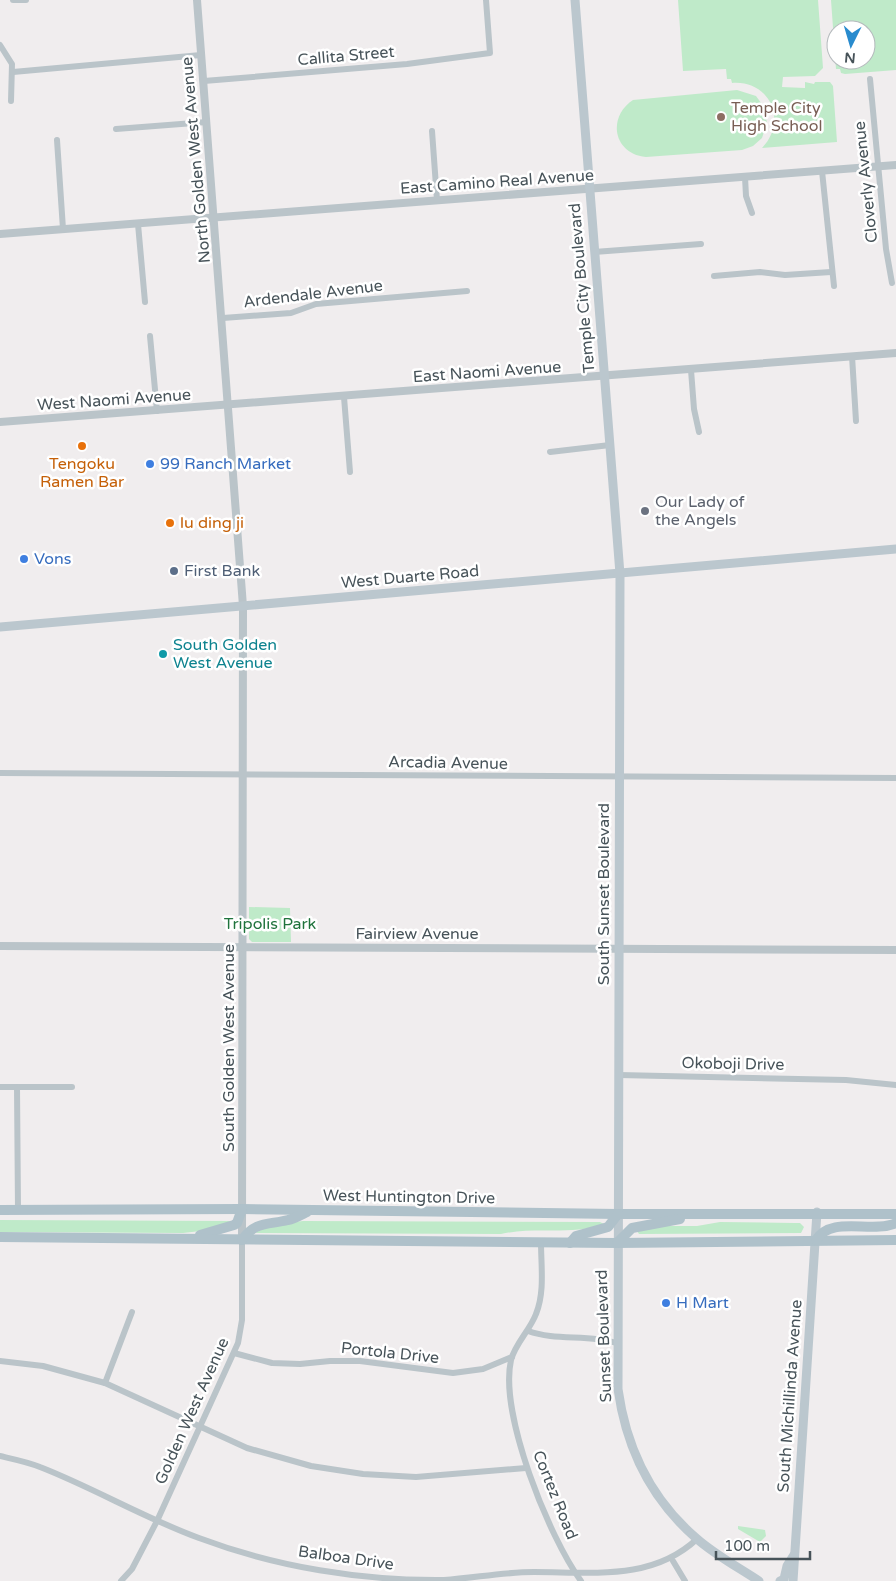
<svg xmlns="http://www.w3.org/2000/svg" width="896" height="1581" font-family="'Varela Round',sans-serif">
<rect width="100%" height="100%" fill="#f0edee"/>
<g fill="#bfeac9" fill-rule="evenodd">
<path d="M678 0H818L823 68 815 76 783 77 782 87 805 88V82L814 84 815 82H830L833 86 837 142 762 148C788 121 770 80 732 83L731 79H727L726 69 683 71Z"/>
<path d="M831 0H896V70L845 74 841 73 840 69H836ZM836 30H866V60H836Z"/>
<path d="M737 90 756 96 764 107 767 123 762 138 753 146 742 150 646 157C613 154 607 117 633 100Z"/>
<path d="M249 907 290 908 291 942H252L249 939Z"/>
<path d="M0 1220 231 1221 209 1230 183 1233 0 1232Z"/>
<path d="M303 1221 600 1222 604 1224C571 1236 536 1226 501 1234L255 1233 270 1225Z"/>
<path d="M720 1222 795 1223H800L804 1227 801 1233 639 1234 637 1231 650 1226H697Z"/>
<path d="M738 1526 765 1530 766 1536 760 1542 738 1529Z"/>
</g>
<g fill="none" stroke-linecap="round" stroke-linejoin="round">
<g stroke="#bac4c9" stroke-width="6">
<path d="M13 0H26"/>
<path d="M0 45 12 64 11 101"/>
<path d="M13 72 201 55"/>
<path d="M870 79 886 249 892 283"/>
<path d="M204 81 407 64 490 53 486 0"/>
<path d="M116 129 207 122"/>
<path d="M432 131 437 200"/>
<path d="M57 140 63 229"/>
<path d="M822 171 834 286"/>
<path d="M745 177 746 196 752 213"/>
<path d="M138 224 145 302"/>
<path d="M594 252 701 244"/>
<path d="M714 276 760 272 785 275 831 272"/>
<path d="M223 318 291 313 316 304 467 291"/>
<path d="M150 336 157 411"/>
<path d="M852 356 856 421"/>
<path d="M691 370 694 409 699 432"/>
<path d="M344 397 350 472"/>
<path d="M550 452 610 445"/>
<path d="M0 773 896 778"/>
<path d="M619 1075 846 1080 896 1085"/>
<path d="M0 1087H72"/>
<path d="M17 1087 18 1210"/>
<path d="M541 1242C541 1266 545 1292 536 1314 530 1330 515 1344 511 1360 499 1414 549 1537 581 1581"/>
<path d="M528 1331C556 1341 588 1334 617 1343"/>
<path d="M234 1353 272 1363 300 1364 330 1361H360L453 1373 483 1369 512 1357"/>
<path d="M0 1361 43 1366 105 1383 247 1448 311 1466 363 1474 416 1477 526 1468"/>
<path d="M105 1383 132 1312"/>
<path d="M0 1456C13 1459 28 1462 40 1467 94 1488 144 1518 199 1538 276 1567 362 1581 444 1580 474 1578 504 1572 534 1572 593 1572 652 1581 697 1539"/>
<path d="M673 1561 685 1581"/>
<path d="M121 1581 132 1569 157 1521 238 1343 242 1320V1240"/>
</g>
<g stroke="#bac4c9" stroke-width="8">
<path d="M197 0 243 606 242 1240"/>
<path d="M0 234 896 165"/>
<path d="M0 422 896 353"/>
<path d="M0 946 896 950"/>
</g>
<g stroke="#bbc7ce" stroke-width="9">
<path d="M575 0 620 574 618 1389C626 1447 651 1499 696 1538 715 1555 738 1567 759 1581"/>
<path d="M0 627 896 549"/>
<path d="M780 1581 784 1579 787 1566 794 1555"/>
<path d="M793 1581 817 1212"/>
</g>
<g stroke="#afc1ca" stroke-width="10">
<path d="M0 1210 242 1209 618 1214H896"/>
<path d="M200 1235 234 1225 237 1223 242 1209"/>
<path d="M0 1237 617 1243 896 1240"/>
<path d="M242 1240C255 1221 268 1225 288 1220 294 1219 301 1215 307 1212"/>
<path d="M816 1240C832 1215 871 1234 896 1223"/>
<path d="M570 1243 576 1236 608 1227 618 1214"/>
<path d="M617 1243 632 1228 680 1219"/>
</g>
</g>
<circle fill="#8d6e63" stroke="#fff" stroke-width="2" cx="721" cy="117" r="5"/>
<g fill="#e8710a" stroke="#fff" stroke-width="2">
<circle cx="82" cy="446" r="5"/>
<circle cx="170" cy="523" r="5"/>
</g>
<g fill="#3f7fe0" stroke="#fff" stroke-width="2">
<circle cx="150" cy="464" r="5"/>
<circle cx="24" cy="559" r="5"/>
<circle cx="666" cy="1303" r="5"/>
</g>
<circle fill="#6b7280" stroke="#fff" stroke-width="2" cx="645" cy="511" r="5"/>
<circle fill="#5c6f8a" stroke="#fff" stroke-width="2" cx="174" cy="571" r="5"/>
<circle fill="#0f9aa8" stroke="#fff" stroke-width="2" cx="163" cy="654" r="5"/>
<g text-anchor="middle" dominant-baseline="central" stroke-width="5" stroke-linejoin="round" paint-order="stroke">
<g font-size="16" fill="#475359" stroke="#fff">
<text transform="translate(346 56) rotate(-5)">Callita Street</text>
<text transform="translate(196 160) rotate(-95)">North Golden West Avenue</text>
<text transform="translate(497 182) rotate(-4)">East Camino Real Avenue</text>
<text transform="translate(866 182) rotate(-96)">Cloverly Avenue</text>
<text transform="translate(582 288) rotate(-95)">Temple City Boulevard</text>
<text transform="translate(313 294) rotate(-7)">Ardendale Avenue</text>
<text transform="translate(487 372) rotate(-4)">East Naomi Avenue</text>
<text transform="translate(114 400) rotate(-4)">West Naomi Avenue</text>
<text transform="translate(410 577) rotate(-5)">West Duarte Road</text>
<text transform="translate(448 763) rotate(1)">Arcadia Avenue</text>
<text transform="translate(604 894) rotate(-90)">South Sunset Boulevard</text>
<text x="417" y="934">Fairview Avenue</text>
<text transform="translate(229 1048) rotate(-90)">South Golden West Avenue</text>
<text transform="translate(733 1064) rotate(1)">Okoboji Drive</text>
<text transform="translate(409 1197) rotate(1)">West Huntington Drive</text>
<text transform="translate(604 1336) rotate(-92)">Sunset Boulevard</text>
<text transform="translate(390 1353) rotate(6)">Portola Drive</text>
<text transform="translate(790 1396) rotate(-86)">South Michillinda Avenue</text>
<text transform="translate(192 1411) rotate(-66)">Golden West Avenue</text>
<text transform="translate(555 1495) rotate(68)">Cortez Road</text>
<text transform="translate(346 1558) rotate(8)">Balboa Drive</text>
</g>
<g font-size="16" fill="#785e54" stroke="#fff" text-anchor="start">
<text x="731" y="108">Temple City<tspan x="731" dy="18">High School</tspan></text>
</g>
<g font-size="16" fill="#c56008" stroke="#fff">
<text x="82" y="464">Tengoku<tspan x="82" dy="18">Ramen Bar</tspan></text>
<text x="180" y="523" text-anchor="start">lu ding ji</text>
</g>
<g font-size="16" fill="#366cbe" stroke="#fff" text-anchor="start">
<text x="160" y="464">99 Ranch Market</text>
<text x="34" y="559">Vons</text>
<text x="676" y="1303">H Mart</text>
</g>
<g font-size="16" fill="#5b616d" stroke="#fff" text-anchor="start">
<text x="655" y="502">Our Lady of<tspan x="655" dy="18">the Angels</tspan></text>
</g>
<g font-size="16" fill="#4e5e75" stroke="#fff" text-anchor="start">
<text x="184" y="571">First Bank</text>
</g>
<g font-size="16" fill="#0d838f" stroke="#fff" text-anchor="start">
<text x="173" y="645">South Golden<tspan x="173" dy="18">West Avenue</tspan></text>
</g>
<g font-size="16" fill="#1f733c" stroke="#fff">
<text x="270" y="924">Tripolis Park</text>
</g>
</g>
<g transform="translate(851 45) rotate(185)"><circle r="24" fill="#ffffff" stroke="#b5babd"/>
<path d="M0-4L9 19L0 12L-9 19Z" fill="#298bce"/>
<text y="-8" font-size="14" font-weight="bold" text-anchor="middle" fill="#475359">N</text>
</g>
<path d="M716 1551v8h94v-8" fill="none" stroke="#475359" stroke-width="2.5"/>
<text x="724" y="1551" font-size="15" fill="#475359" stroke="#ffffff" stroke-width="4" paint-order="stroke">100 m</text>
</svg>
